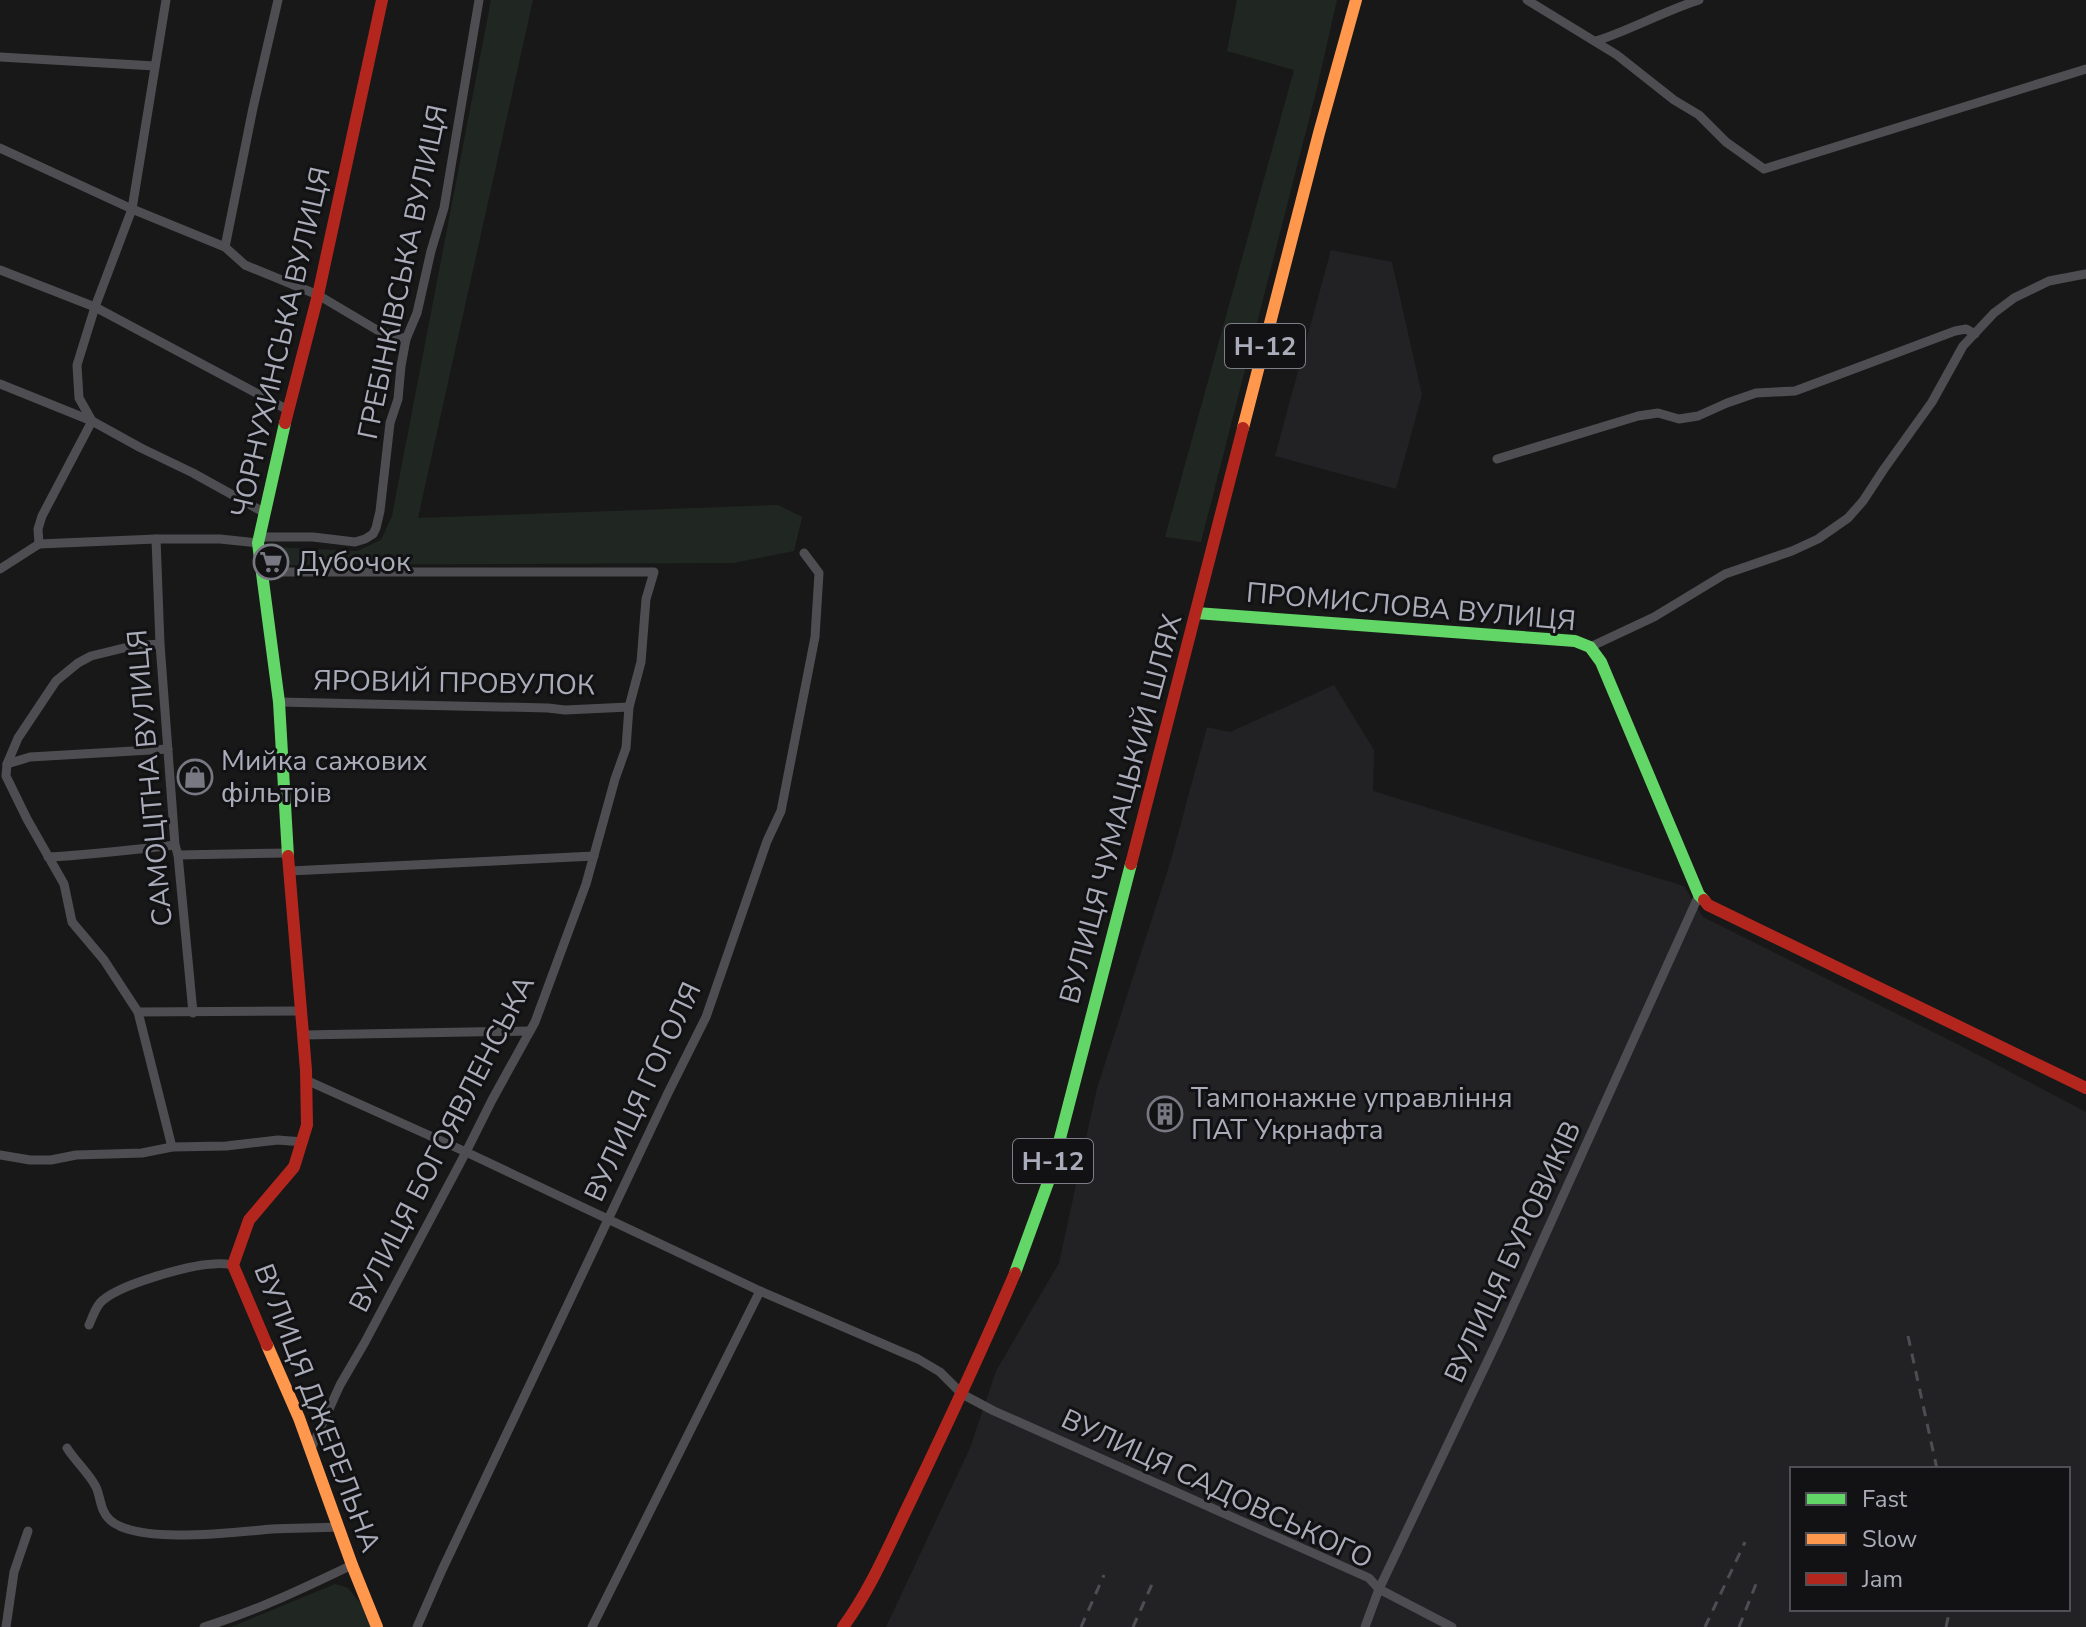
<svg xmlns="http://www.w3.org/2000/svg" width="2086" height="1627" font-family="'Nunito Sans',sans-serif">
<rect width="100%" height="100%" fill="#181818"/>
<g fill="#222224" fill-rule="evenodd">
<path d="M1331 250 1392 262 1422 395 1396 489 1275 456Z"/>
<path d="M1334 685 1374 750 1373 791 1684 886 1703 917 1969 1050 2086 1112V1627H886L970 1448 996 1371 1059 1263 1097 1088 1171 860 1207 727 1230 732ZM1792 1469H2068V1609H1792Z"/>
</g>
<g fill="#202722">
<path d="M491 0H533L418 518 778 505 802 517 794 551 733 563 284 565 274 547 357 551 381 540 392 516Z"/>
<path d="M1237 0H1337L1317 88 1201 542 1165 537 1294 70 1227 51Z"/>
<path d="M335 1584 348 1588 380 1627H231Z"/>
</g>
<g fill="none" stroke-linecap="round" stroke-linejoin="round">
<g stroke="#4e4e52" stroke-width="9">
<path d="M1527 0 1617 55 1674 100 1699 115 1726 142 1764 169 2086 69"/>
<path d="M1596 41C1631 30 1664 11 1699 0"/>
<path d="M0 57 155 66"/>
<path d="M0 148 132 209 225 247 245 265 318 295 377 330 406 339"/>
<path d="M225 247 253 108 278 0"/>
<path d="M0 270 95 307 288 410"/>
<path d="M0 384 92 421 141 448 193 473 265 513"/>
<path d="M1497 459 1638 416 1658 413 1679 419 1698 416 1727 403 1756 393 1795 391 1955 331 1966 329 1975 334"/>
<path d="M260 537H313L355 542 365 539 373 534 376 528 380 511 390 423 398 399 401 366 406 339 417 313 431 251 444 208 479 0"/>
<path d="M156 539 160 644 175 845 178 855 193 1013"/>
<path d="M39 544 38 529 42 516 92 421 79 398 77 365 95 307 132 209 166 0"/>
<path d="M0 569 39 544 156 539H220L258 543"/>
<path d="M263 572H654L646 599 641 662 629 707 626 748 615 779 586 884 535 1022 492 1100 466 1152 365 1342 340 1385 311 1449"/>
<path d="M160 644 132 646 91 656 78 663 56 681 18 738 7 764 6 776 27 819 64 884 72 922 104 960 138 1012 172 1147"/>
<path d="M1590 647 1654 617 1725 574 1792 551 1818 539 1848 518 1863 501 1884 469 1932 402 1963 346 1994 313 2014 298 2049 281 2086 274"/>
<path d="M279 702 548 708 565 710 629 707"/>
<path d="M7 764 30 757 168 749"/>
<path d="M178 855 287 853"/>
<path d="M48 857C91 855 132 850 175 845"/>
<path d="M290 871 594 856"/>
<path d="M138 1012 301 1011"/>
<path d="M303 1035 530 1031"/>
<path d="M306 1080 466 1152 760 1291 918 1359 940 1372 962 1394 994 1411 1369 1578 1379 1589 1452 1627"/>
<path d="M0 1155 30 1160H51L76 1155 142 1153 172 1147 226 1146 278 1140 303 1142"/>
<path d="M89 1325C92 1318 95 1309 100 1303 116 1285 189 1265 214 1264 220 1263 227 1264 233 1265"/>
<path d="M67 1448C75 1461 89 1473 96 1487 101 1498 100 1511 110 1520 138 1545 235 1532 272 1529 294 1528 317 1528 339 1527"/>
<path d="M6 1627 14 1572 28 1531"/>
<path d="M204 1627C256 1611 304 1588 352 1565"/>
<path d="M417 1627 442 1570 668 1093 706 1017 767 841 781 811 815 637 819 573 804 553"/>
<path d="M592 1627 760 1291"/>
<path d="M1365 1627 1379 1589 1499 1337 1699 895"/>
</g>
<g stroke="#63d668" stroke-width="12">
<path d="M285 423 258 543 279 702 288 856"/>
<path d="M1196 613 1575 641 1590 647 1601 662 1699 895 1704 900"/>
<path d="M1015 1273 1050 1177 1131 864"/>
</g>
<g stroke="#ff974d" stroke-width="12">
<path d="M1243 428 1319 133 1356 0"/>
<path d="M267 1345 299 1418 352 1565 377 1627"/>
</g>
<g stroke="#b3261e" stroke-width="12">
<path d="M285 423 318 295 382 0"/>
<path d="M1131 864 1243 428"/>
<path d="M1704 900 1708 905 2086 1088"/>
<path d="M267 1345 233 1265 249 1220 294 1167 307 1125 306 1070 288 856"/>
<path d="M843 1627C871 1589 889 1545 910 1502 946 1427 982 1350 1015 1273"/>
</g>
<g stroke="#4d4e51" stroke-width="3" stroke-dasharray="10 8" stroke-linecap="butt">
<path d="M1908 1336 1937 1469"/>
<path d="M1081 1627 1104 1575"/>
<path d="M1133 1627 1153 1582"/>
<path d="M1705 1627 1745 1542"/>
<path d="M1739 1627 1756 1584"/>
<path d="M1946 1627 1950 1609"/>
</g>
</g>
<defs>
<g id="supermarket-ring" transform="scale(1.8)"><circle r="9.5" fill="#121214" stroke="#777881" stroke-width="1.5"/><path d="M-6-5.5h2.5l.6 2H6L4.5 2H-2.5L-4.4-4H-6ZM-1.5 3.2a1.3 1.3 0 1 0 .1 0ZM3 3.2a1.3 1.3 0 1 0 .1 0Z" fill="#777881"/></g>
<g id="shop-ring" transform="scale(1.8)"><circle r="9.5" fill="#121214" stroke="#777881" stroke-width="1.5"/><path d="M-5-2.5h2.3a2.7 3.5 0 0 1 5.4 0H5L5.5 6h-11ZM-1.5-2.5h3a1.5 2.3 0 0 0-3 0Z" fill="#777881"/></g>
<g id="building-ring" transform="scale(1.8)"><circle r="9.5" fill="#121214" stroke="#777881" stroke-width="1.5"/><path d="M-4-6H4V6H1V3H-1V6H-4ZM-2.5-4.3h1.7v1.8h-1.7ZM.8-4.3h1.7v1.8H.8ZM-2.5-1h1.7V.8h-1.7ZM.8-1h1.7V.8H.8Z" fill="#777881"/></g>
</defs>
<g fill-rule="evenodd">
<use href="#supermarket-ring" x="271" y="562"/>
<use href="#shop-ring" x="195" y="777"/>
<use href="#building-ring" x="1165" y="1114"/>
</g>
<g text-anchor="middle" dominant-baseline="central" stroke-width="6" stroke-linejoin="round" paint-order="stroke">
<g fill="#121214" stroke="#7c7e88" stroke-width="2">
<rect x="1225" y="324" width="80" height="44" rx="6"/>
<rect x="1013" y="1139" width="80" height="44" rx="6"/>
</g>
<g font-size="26" font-weight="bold" fill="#aaacb9">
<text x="1265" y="346">Н-12</text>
<text x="1053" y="1161">Н-12</text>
</g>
<g font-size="28" fill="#aaacb9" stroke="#121214">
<text transform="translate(403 272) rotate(-78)">ГРЕБІНКІВСЬКА ВУЛИЦЯ</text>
<text transform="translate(281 342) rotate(-77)">ЧОРНУХИНСЬКА ВУЛИЦЯ</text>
<text transform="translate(1411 607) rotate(5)">ПРОМИСЛОВА ВУЛИЦЯ</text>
<text transform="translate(454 683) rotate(1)">ЯРОВИЙ ПРОВУЛОК</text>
<text transform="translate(150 778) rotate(-95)">САМОЦІТНА ВУЛИЦЯ</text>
<text transform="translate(1121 809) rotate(-75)">ВУЛИЦЯ ЧУМАЦЬКИЙ ШЛЯХ</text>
<text transform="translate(643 1092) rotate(-65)">ВУЛИЦЯ ГОГОЛЯ</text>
<text transform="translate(442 1144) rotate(-63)">ВУЛИЦЯ БОГОЯВЛЕНСЬКА</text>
<text transform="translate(1513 1252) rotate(-65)">ВУЛИЦЯ БУРОВИКІВ</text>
<text transform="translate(317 1408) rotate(69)">ВУЛИЦЯ ДЖЕРЕЛЬНА</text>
<text transform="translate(1217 1489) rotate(25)">ВУЛИЦЯ САДОВСЬКОГО</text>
</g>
<g font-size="28" fill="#aaacb9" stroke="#121214" text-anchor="start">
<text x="297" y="562">Дубочок</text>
<text x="221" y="761">Мийка сажових<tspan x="221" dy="32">фільтрів</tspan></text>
<text x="1191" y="1098">Тампонажне управління<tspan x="1191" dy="32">ПАТ Укрнафта</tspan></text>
</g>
</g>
<rect x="1790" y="1467" width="280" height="144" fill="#121214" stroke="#4f5056" stroke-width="2"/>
<rect x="1806" y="1493" width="40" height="12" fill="#63d668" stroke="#4f5056" stroke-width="2"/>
<text x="1862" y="1507" font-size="24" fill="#aaacb9">Fast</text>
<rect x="1806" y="1533" width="40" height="12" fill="#ff974d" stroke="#4f5056" stroke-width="2"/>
<text x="1862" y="1547" font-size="24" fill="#aaacb9">Slow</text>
<rect x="1806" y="1573" width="40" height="12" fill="#b3261e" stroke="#4f5056" stroke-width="2"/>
<text x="1862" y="1587" font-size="24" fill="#aaacb9">Jam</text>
</svg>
